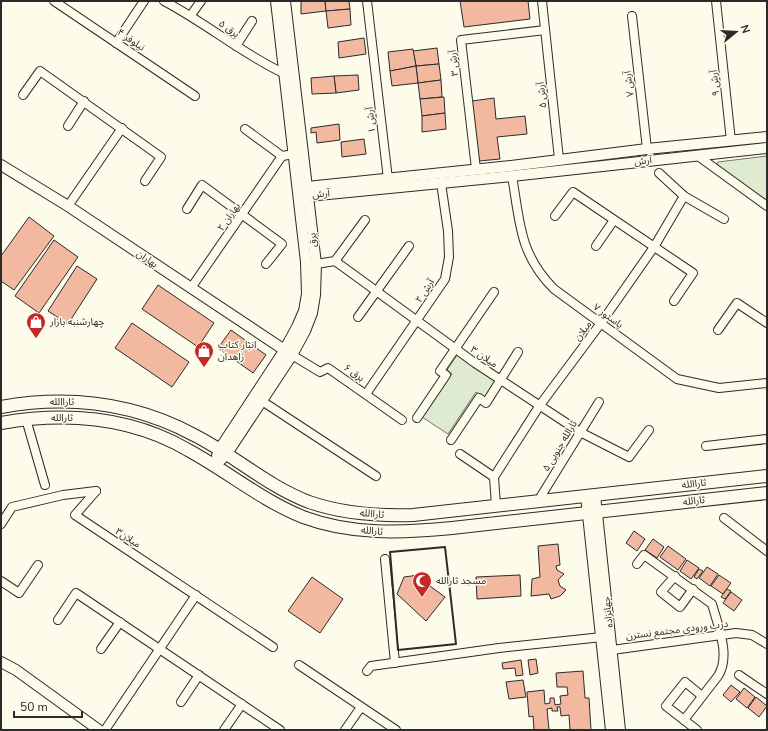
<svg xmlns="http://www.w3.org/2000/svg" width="768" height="731" font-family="'Nunito Sans','Noto Sans Arabic',sans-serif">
<rect width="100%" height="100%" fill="#fdfbea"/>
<g fill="#deebd1" stroke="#74746e">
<path d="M767 156V203L716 166 718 162Z"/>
<path d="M457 355 495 381 485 397 476 392 448 434 422 417 452 374 447 370Z"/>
</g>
<g fill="#f2b8a0" stroke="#2b2b2b">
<path d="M301 1H325L326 11 301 14Z"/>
<path d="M325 1H349L350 9 326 11Z"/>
<path d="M460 1H528L530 19 464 27Z"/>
<path d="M350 9 351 25 328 28 326 11Z"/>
<path d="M364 38 366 54 339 58 338 42Z"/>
<path d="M437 48 439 64 416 66 413 51Z"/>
<path d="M413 49 416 66 390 71 388 52Z"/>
<path d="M439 64 441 80 418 83 416 66Z"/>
<path d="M416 66 418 83 392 86 390 71Z"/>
<path d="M358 75 359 90 336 93 334 76Z"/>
<path d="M334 76 336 93 312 94 311 78Z"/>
<path d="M441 80 442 97 420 99 418 83Z"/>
<path d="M444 97 445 113 422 116 420 99Z"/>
<path d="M494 98 496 119 525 116 527 134 497 137 500 159 479 161 472 101Z"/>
<path d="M445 113 446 129 422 132V116Z"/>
<path d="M339 124 340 140 317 143 316 132 311 133V128Z"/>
<path d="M364 139 366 154 342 157 341 142Z"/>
<path d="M29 217 54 236 14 290 1 281V256Z"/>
<path d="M54 240 78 257 39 313 15 296Z"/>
<path d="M77 266 97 279 68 324 48 311Z"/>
<path d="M158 285 214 323 198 347 142 309Z"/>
<path d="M132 323 189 362 172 387 115 348Z"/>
<path d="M231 330 266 355 253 373 218 348Z"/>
<path d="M634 531 645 539 637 551 626 543Z"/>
<path d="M653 539 664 547 657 558 645 550Z"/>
<path d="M558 544 560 565 556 566 557 570 564 574 558 580 560 586 566 590 560 596 551 599 549 594 531 596 532 579 540 577 538 546Z"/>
<path d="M668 546 686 559 678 570 660 557Z"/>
<path d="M687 560 699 568 691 579 680 571Z"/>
<path d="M707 567 718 574 710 586 699 578Z"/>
<path d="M699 569 703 571 697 579 694 577Z"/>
<path d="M419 575 423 581 445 597 426 621 397 594 404 577Z"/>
<path d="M520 575 521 596 477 599 476 577Z"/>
<path d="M719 575 731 583 723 594 711 586Z"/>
<path d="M312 577 343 599 320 633 288 611Z"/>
<path d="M727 589 731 591 725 599 721 597Z"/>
<path d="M731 592 742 600 734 611 723 603Z"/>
<path d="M536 659 538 673 530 675 528 660Z"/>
<path d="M521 660 523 675 516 676 515 668 503 669 502 663Z"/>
<path d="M583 671 585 698H589L591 730H570L569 715 561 716 560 707H557L558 711H552V708L547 709 549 730H534L533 716 529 717 527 692 544 690 545 704 550 703V698H554L555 705 561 704 560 696 568 695 567 687H557L556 673Z"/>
<path d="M523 680 526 697 509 699 506 682Z"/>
<path d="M731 685 740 692 731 702 723 695Z"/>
<path d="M744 688 755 697 747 708 736 699Z"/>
<path d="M756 697 767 706 759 717 748 708Z"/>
</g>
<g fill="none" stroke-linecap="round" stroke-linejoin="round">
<g stroke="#2b2b2b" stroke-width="10">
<g id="minor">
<path d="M54 1 195 96"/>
<path d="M164 1C206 23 241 53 283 73"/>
<path d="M367 1 388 179"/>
<path d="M542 1 559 159"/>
<path d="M716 1 731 141"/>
<path d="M191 15 201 1"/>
<path d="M632 16 647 149"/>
<path d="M116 43 144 1"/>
<path d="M236 46 252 21"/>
<path d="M23 95 40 71 161 157 145 181"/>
<path d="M68 126 84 101"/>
<path d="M245 129 282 156 294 154"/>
<path d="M698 156 767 206"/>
<path d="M476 169 461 40 545 30"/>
<path d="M659 173 684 196 724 219"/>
<path d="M512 176C520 222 519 254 554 289L677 379 719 388 767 383"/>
<path d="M68 206 122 128"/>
<path d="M187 209 202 185 282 244 266 264"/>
<path d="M555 216 573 192 693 273 674 301"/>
<path d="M596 246 614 220"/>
<path d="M335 261 475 363 580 432 629 457 649 430"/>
<path d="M316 264 335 261 365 220"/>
<path d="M191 288 282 156"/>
<path d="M358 317 409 246"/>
<path d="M718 330 737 303 767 323"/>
<path d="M292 355 320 372 328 368 402 420"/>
<path d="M366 394 445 279 449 257 448 231 441 183"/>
<path d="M262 401 376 476"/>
<path d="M417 418 446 375 440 371 494 292"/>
<path d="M26 419 45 485"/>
<path d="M451 440 479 398 486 403 518 352"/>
<path d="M706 446 767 439"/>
<path d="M460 454 494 477"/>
<path d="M494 477 540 405 601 323 654 247 684 196"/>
<path d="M494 477 496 506"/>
<path d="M96 491 75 515 273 647"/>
<path d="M538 501 599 402"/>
<path d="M724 518 767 551"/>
<path d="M1 524 12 507 63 495 96 491"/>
<path d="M385 559 395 663"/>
<path d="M637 564 644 555 712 604C718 626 731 656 718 676L684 720 697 730"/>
<path d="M675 576 661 592 680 607 693 589"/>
<path d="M1 581 19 593 38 565"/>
<path d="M58 620 76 593 280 730"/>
<path d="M101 649 120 622"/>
<path d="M612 650 736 633 752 635 767 644"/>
<path d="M299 665 396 730"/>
<path d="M367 671 371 666 499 648 602 637"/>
<path d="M739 675 767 694"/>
<path d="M181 702 199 675"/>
<path d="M684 720 666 706 685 682 702 696"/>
<path d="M105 730 196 595"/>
<path d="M224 730 242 704"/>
<path d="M345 730 361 707"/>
</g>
</g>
<g stroke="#2b2b2b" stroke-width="12">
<g id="tertiary">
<path d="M1 165 68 206 289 353"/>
<path d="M303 190 307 187 511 166 647 149 767 137"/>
<path d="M302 194 308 196 512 176 767 148"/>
<path d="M217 456 219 450 284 351 297 327 304 311 307 294 306 262 276 1"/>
<path d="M214 466 226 455 292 355 305 331 312 313 315 295 316 264 285 1"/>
<path d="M595 495 620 730"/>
<path d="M586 496 611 730"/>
<path d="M1 662 16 670 99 730"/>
</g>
</g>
<g stroke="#2b2b2b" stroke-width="14">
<g id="secondary">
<path d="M1 407C68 395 134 403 194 435 234 455 267 486 309 502 343 514 378 516 413 515L767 476"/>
<path d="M1 423C65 412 131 417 188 450 227 471 261 500 303 517 351 535 401 533 452 528L767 493"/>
</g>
</g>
<use href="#minor" stroke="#fdfbea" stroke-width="8"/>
<use href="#tertiary" stroke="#fdfbea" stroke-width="10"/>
<use href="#secondary" stroke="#fdfbea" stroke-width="12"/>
<path stroke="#2b2b2b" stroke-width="2" d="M445 547 456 644 398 650 390 552Z"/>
</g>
<defs>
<g id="shop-pin" transform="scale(1)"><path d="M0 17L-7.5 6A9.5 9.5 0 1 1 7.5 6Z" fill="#c62828" stroke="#fdfbea"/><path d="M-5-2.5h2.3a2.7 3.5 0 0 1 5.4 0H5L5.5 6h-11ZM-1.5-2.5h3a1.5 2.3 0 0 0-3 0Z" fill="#fff"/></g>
<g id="mosque-pin" transform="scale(1)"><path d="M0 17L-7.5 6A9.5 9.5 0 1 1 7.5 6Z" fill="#c62828" stroke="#fdfbea"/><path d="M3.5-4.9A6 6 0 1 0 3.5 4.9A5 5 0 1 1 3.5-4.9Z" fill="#fff"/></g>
</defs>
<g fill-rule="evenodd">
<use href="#shop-pin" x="36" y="322"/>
<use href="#shop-pin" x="204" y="351"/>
<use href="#mosque-pin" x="422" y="581"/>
</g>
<g text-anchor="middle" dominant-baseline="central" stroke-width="3" stroke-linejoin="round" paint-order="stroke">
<g font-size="10" fill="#2b2b2b" stroke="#fdfbea">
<text transform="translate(229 29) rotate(35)">برق ۵</text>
<text transform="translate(131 40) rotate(34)">نیلوفر ۴</text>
<text transform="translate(454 63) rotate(-96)">آرش ۳</text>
<text transform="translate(715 83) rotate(-96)">آرش ۹</text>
<text transform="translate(629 84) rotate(-97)">آرش ۷</text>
<text transform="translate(542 95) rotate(-96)">آرش ۵</text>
<text transform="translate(371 120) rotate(-96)">آرش ۱</text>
<text transform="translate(643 161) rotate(-6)">آرش</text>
<text transform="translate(321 194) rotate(-5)">آرش</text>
<text transform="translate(229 217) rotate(-55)">بهاران ۲</text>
<text transform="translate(313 240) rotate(-97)">برق</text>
<text transform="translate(147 259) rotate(34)">بهاران</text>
<text transform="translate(425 291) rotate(-57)">آرش ۲</text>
<text transform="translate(608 316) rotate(36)">پاستور ۷</text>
<text transform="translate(583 331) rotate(-53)">میلان</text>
<text transform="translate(484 357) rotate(34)">میلان ۳</text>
<text transform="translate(354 373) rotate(34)">برق ۶</text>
<text x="62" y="402">ثاراالله</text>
<text x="62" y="418">ثارالله</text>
<text transform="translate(560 446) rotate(-59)">ثارالله جنوبی ۵</text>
<text transform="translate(694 484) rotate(-6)">ثاراالله</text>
<text transform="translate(694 501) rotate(-6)">ثارالله</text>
<text transform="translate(372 514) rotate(5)">ثاراالله</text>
<text transform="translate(372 531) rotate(5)">ثارالله</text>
<text transform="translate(128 538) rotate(33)">میلان۳</text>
<text transform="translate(608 612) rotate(-96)">جهانزاده</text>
<text transform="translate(677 630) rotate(-7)">درب ورودی مجتمع نسترن</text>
</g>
<g font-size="10" fill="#2b2b2b" stroke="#fdfbea" text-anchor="start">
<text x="50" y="322">چهارشنبه بازار</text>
<text x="218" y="345">انبار کتاب<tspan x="218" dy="12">زاهدان</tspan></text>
<text x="436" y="581">مسجد ثارالله</text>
</g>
</g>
<rect width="768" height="731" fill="none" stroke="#2b2b2b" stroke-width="4"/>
<g transform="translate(736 32) rotate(72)" stroke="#fdfbea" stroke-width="3" paint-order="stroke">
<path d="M0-3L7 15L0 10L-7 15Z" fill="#2b2b2b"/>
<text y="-6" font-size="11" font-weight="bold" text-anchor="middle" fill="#2b2b2b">N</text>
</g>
<path d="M14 711v6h68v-6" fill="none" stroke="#2b2b2b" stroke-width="2"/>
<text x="20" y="711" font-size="12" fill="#2b2b2b" stroke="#fdfbea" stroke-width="3" paint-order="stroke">50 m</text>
</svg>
